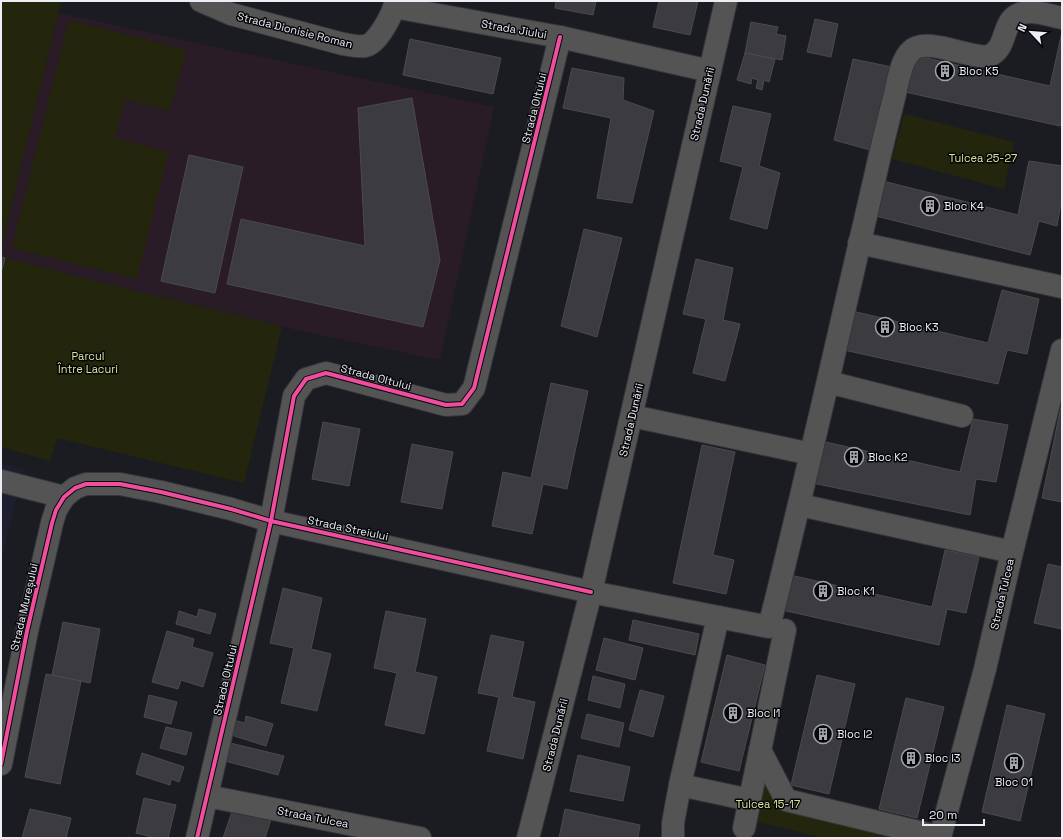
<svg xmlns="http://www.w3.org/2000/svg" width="1063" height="839" font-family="'Space Grotesk',sans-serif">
<rect width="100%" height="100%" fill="#1b1c22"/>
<path fill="#1d1f2e" d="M1 463 24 469 1 561Z"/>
<path fill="#291c26" d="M58 13 494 107 440 360 301 331 144 293 1 257V249Z"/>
<g fill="#23260c">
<path d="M1 1H61L1 249Z"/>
<path d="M69 20 186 50 170 111 125 99 115 138 169 152 137 279 12 248Z"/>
<path d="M904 114 1014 142 1004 189 892 159Z"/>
<path d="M1 257 144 293 282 326 244 483 57 438 50 461 1 447Z"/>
<path d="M760 750 787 800 931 838H824L746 819Z"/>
</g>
<g fill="#3c3b3f" stroke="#4b4a4e">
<path d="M556 1H596L593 15 555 8Z"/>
<path d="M659 1H698L690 35 653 27Z"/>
<path d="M815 19 838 24 831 57 807 52Z"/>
<path d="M751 22 778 27 776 34 786 36 782 60 745 53Z"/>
<path d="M1062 32V119L1060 126 905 92 913 55 1050 86Z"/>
<path d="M410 39 501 58 493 94 403 75Z"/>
<path d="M745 53 775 59 769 82 764 80 762 90 756 88 758 80 752 78 751 84 737 80Z"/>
<path d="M853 59 892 67 870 150 834 140Z"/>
<path d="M572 68 624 78 623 100 654 111 632 203 597 198 611 118 563 108Z"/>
<path d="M412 98 440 260 423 327 227 284 241 219 365 246 358 108Z"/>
<path d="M733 106 771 114 759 166 780 173 767 229 730 219 743 167 720 161Z"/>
<path d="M189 155 243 167 215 293 161 281Z"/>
<path d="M1029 161 1062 166V197L1057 226 1039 221 1030 255 876 216 883 181 1018 215Z"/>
<path d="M584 229 622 238 597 337 561 326Z"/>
<path d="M1 257 5 258 1 273Z"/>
<path d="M696 259 733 268 723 320 740 324 725 381 693 373 706 319 683 314Z"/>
<path d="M1002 290 1039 299 1027 354 1007 350 998 384 844 350 852 311 988 343Z"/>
<path d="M551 383 588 391 567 489 543 484 532 534 492 526 503 472 531 478Z"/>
<path d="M1062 402V502L1042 498Z"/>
<path d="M973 419 1008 425 996 482 976 479 970 515 812 483 821 441 960 472Z"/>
<path d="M323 422 360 429 349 486 312 479Z"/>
<path d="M412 444 453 452 442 509 401 502Z"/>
<path d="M702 445 735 452 713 555 734 560 726 594 673 583Z"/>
<path d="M945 550 979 557 966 613 947 609 939 645 782 610 790 575 932 607Z"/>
<path d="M1048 564 1062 567V629L1034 623Z"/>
<path d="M283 588 322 598 311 649 331 654 317 711 281 703 294 648 270 643Z"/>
<path d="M199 609 216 614 210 634 176 624 179 611 197 617Z"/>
<path d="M386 611 426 619 415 672 437 677 424 734 385 725 397 673 374 668Z"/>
<path d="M633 620 699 634 695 655 629 640Z"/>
<path d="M63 622 100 629 90 683 52 675Z"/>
<path d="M167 631 194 639 192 647 213 653 203 687 181 680 178 689 152 682Z"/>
<path d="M491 635 524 642 512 697 535 702 523 759 487 751 499 697 478 693Z"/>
<path d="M604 638 643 648 635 680 596 670Z"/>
<path d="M727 655 765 665 739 771 701 762Z"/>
<path d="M46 674 81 681 60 784 25 777Z"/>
<path d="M817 675 855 684 829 794 791 785Z"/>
<path d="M593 676 625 684 620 708 588 700Z"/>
<path d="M640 690 664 696 653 737 629 730Z"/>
<path d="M149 695 177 702 171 724 144 717Z"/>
<path d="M906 698 944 707 917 818 879 809Z"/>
<path d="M1007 705 1045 714 1020 821 982 812Z"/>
<path d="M587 714 624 723 619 747 581 738Z"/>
<path d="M246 716 273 724 266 746 228 734 233 720 245 723Z"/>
<path d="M166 727 192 733 186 755 160 748Z"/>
<path d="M226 742 284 756 278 775 221 760Z"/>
<path d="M142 753 184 767 179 782 171 779 170 785 136 774Z"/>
<path d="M578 755 630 767 623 801 570 791Z"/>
<path d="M144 798 176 805 168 838H156L136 833Z"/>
<path d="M234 806 271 819 265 838H223Z"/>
<path d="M30 809 71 818 66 838H22Z"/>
<path d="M565 809 640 825 638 837 641 838H559Z"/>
</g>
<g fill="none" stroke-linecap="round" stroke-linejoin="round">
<g stroke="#35363b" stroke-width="24">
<g id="minor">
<path d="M201 1 231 14 343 44C350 45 358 47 365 46 378 44 393 13 396 1"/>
<path d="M394 7 560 37 710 71"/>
<path d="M859 243 1062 287"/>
<path d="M828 382 962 416"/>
<path d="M632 416 811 454"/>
<path d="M1 481 64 497"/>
<path d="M800 505 1012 552"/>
<path d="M760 750 786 800 931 835 941 836"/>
<path d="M1 764 27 631 52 523 56 510 64 497 75 488 86 484H120L161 492 231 509 271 521 591 592 769 627C807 477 840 327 875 177 881 149 888 122 895 94 898 81 901 60 911 51 923 38 958 53 974 55 979 56 985 57 989 56 1011 47 998 15 1028 12 1039 11 1051 16 1062 18"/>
<path d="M680 785 750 800"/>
<path d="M207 796 420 838"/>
<path d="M744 828 785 630"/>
<path d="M197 838 271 521 294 396 306 379 326 373 446 405 462 404 474 388 560 37"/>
<path d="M528 838 591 592 710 71 726 1"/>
<path d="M673 838V823L680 785 718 617"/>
<path d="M940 838 944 822 985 669 1012 552 1062 350"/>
</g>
</g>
<use href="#minor" stroke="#555454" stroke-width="22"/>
<g stroke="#05060a" stroke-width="6">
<g id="cycleway">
<path d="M1 764 27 631 52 523 56 510 64 497 75 488 86 484H120L161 492 231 509 271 521 591 592"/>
<path d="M197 838 271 521 294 396 306 379 326 373 446 405 462 404 474 388 560 37"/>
</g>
</g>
<use href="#cycleway" stroke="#ef4d9e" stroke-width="4"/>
</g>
<defs>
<g id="building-ring" transform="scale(1)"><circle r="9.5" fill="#05060a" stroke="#a3a4ac" stroke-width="1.5"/><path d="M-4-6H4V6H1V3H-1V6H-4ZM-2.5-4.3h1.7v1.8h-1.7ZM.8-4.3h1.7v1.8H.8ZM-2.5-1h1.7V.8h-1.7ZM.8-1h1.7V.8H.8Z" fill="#a3a4ac"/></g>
</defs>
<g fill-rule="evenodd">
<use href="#building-ring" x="945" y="71"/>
<use href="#building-ring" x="930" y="206"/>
<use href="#building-ring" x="885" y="327"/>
<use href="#building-ring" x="854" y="457"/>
<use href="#building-ring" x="823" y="591"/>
<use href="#building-ring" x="733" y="713"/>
<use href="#building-ring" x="823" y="734"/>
<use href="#building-ring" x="911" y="758"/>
<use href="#building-ring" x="1014" y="763"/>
</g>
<g text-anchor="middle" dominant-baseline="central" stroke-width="3" stroke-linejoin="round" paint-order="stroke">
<g font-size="11" fill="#eceef6" stroke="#05060a">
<text transform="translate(514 29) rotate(10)">Strada Jiului</text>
<text transform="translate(295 30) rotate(14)">Strada Dionisie Roman</text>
<text transform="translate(702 104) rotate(-77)">Strada Dunării</text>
<text transform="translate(534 108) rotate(-76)">Strada Oltului</text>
<text transform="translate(376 377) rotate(15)">Strada Oltului</text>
<text transform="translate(631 420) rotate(-77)">Strada Dunării</text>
<text transform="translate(348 528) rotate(12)">Strada Streiului</text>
<text transform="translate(1002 594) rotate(-77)">Strada Tulcea</text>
<text transform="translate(24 607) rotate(-77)">Strada Mureșului</text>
<text transform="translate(225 680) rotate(-77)">Strada Oltului</text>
<text transform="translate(555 735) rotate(-76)">Strada Dunării</text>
<text transform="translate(313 817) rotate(11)">Strada Tulcea</text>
</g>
<g font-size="11" fill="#eceef6" stroke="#05060a" text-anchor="start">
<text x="959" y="71">Bloc K5</text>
<text x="944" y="206">Bloc K4</text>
<text x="899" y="327">Bloc K3</text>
<text x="868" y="457">Bloc K2</text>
<text x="837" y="591">Bloc K1</text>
<text x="747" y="713">Bloc I1</text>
<text x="837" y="734">Bloc I2</text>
<text x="925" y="758">Bloc I3</text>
<text x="1014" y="782" text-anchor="middle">Bloc O1</text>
</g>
<g font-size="11" fill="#dbe797" stroke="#05060a">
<text x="983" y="158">Tulcea 25-27</text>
<text x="88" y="356">Parcul<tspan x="88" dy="13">Între Lacuri</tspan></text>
<text x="768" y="804">Tulcea 15-17</text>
</g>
</g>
<rect width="1063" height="839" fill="none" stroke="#eceef6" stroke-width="4"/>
<g transform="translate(1031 32) rotate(296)" stroke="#05060a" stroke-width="3" paint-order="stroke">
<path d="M0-3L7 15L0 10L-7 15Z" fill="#eceef6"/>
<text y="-6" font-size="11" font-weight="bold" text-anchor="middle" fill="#eceef6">N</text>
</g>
<path d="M923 819v6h61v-6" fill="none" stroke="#eceef6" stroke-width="2"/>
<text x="929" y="819" font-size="12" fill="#eceef6" stroke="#05060a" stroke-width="3" paint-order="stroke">20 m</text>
</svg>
